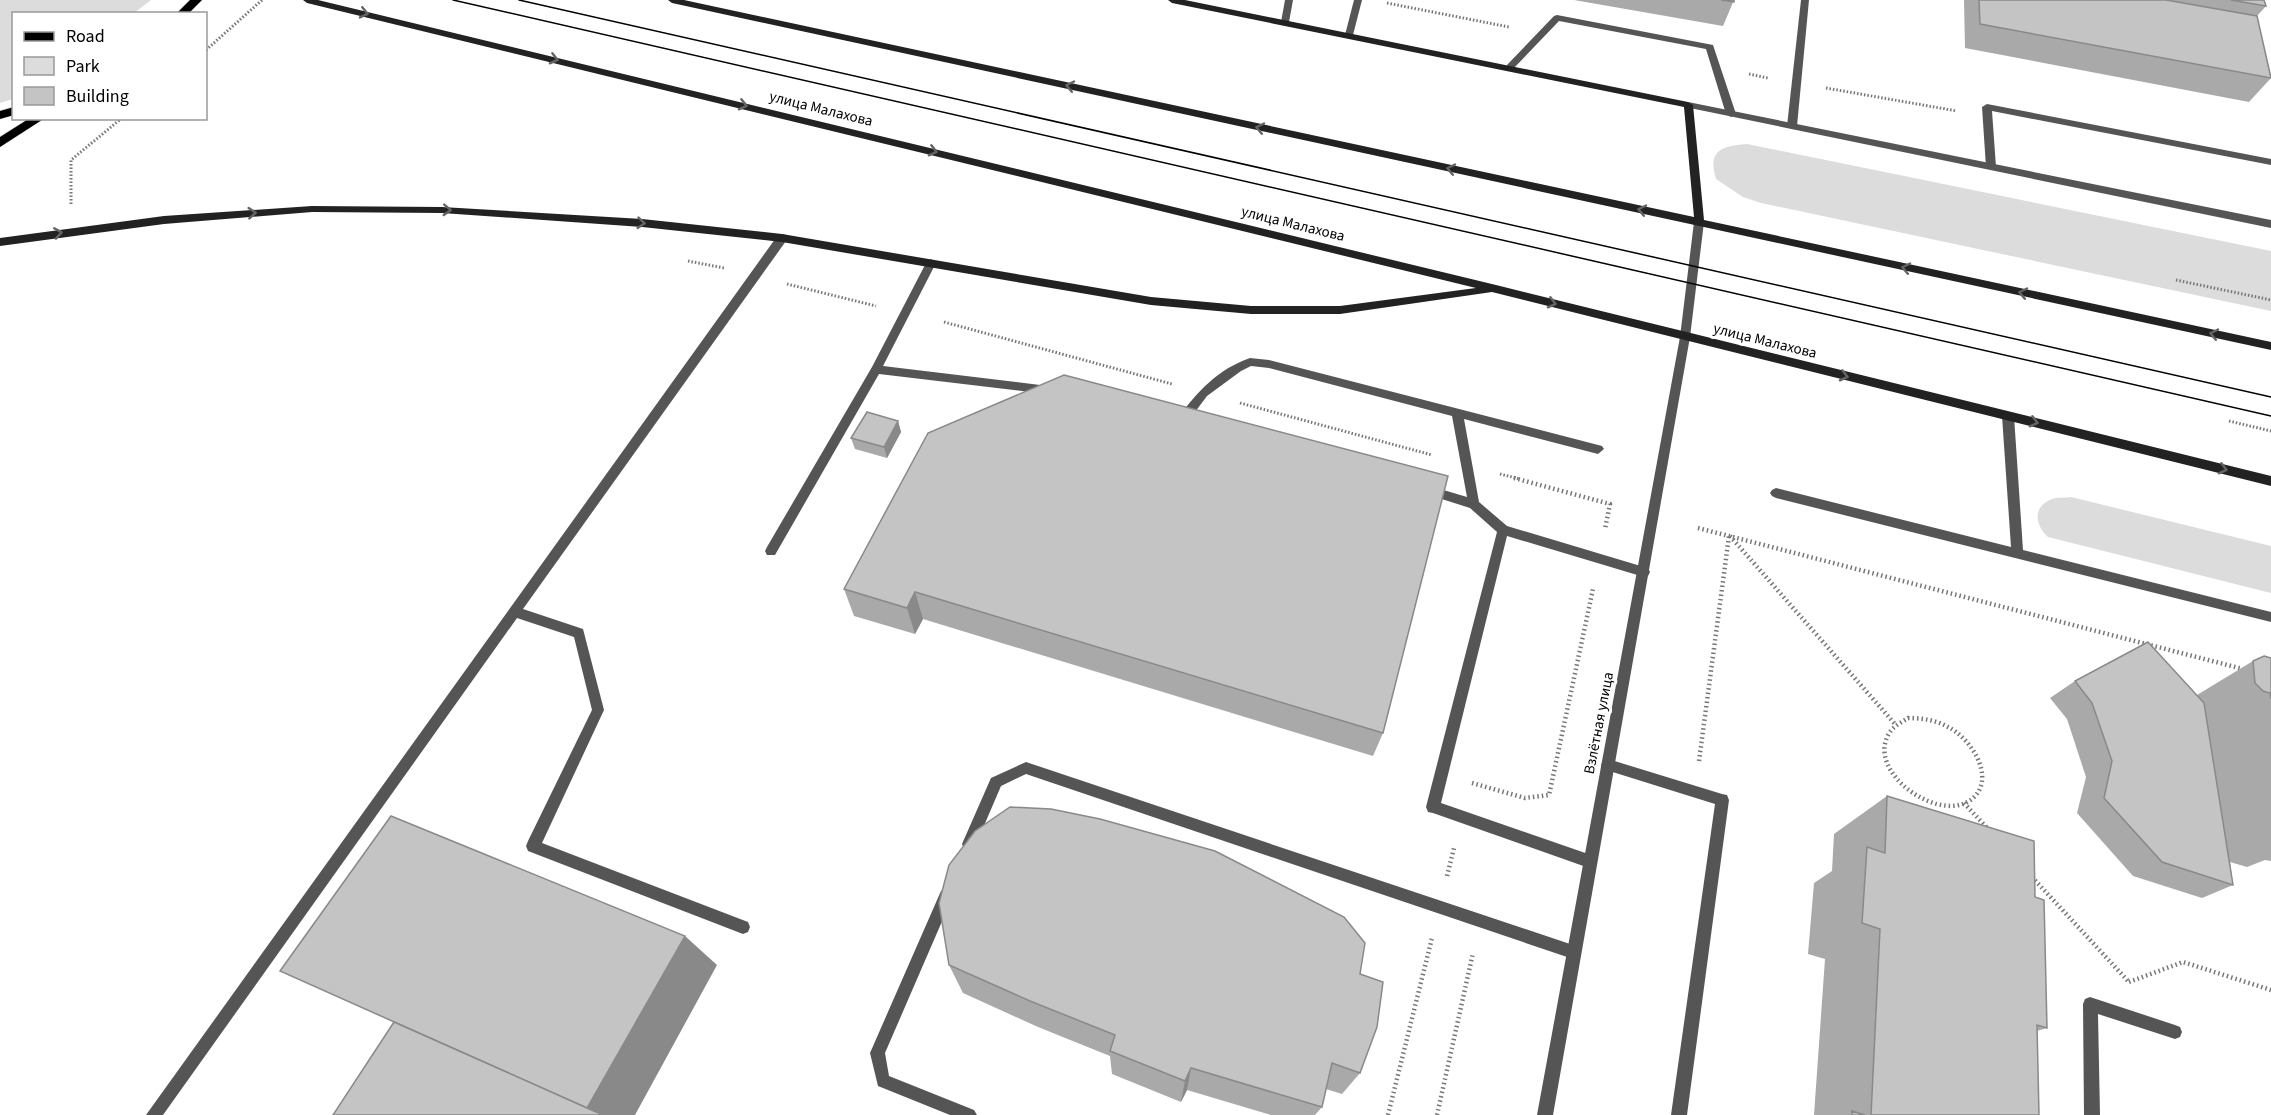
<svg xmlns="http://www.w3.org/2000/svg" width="2271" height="1115" font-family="'Source Sans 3',sans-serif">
<rect width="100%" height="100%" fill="#fff"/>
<g fill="#dcdcdc">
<path d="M0 0H151L134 13 14 14 13 99 0 103Z"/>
<path d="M1747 144 2271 251V311L1761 203 1743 197 1716 179C1707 150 1722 146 1747 144Z"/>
<path d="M2071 497 2271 546V593L2048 537C2035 525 2032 507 2052 499 2057 497 2066 498 2071 497Z"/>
</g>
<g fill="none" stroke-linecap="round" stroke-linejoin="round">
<g stroke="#dbdbdb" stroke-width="1">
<g id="primary">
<path d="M190 0H202L188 14H176Z"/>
<path d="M14 107V115L0 119V111Z"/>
<path d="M30 118H45L0 147V137Z"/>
</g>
</g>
<g stroke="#777" stroke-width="3" stroke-dasharray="1.5 2" stroke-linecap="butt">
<path d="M1387 3 1509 27"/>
<path d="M206 50 262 0"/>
<path d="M1749 74 1768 78"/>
<path d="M1826 88 1957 111"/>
<path d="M71 204V160L122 118"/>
<path d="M688 261 724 268"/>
<path d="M2176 280 2271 300"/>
<path d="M787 284 876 306"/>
<path d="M944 322 1172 384"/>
<path d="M1240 403 1432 455"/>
<path d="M2229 421 2271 431"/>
<path d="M1500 474 1520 479"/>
</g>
<g stroke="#777" stroke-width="4.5" stroke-dasharray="1.5 3" stroke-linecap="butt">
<path d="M1514 478 1610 504 1605 529"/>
<path d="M1698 528 2243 669"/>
<path d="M1730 536 1895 724"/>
<path d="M1908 718C1922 718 1936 720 1948 727 1969 737 1994 773 1976 795 1947 830 1862 773 1890 732 1894 726 1902 722 1908 718Z"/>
<path d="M1699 761 1729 536"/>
<path d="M1472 783 1525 798 1549 795 1593 589"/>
<path d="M1964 803 1988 829"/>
<path d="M1447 876 1454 848"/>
<path d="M2032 877 2128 981"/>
<path d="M2129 982 2183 962 2271 990"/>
<path d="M1388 1115 1432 938"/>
<path d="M1437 1115 1473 953"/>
</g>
<g fill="#555" fill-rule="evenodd">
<path d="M1285 0H1293L1289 22 1285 25 1281 22Z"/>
<path d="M1354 0H1362L1353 35 1349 38 1345 35Z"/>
<path d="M1801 0H1809L1797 126 1792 129 1787 126Z"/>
<path d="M1557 15 1713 45 1736 114 1731 117 1726 114 1706 49 1559 21 1513 69H1507V65L1554 16Z"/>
<path d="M1987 104 2271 159V165L1992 111 1996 167 1991 170 1986 167 1982 107Z"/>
<path d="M782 234 786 235V241L523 609 583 629 604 710 542 843 748 922 750 927 748 932 743 934 528 851 526 846 528 841 592 710 574 637 517 618 163 1115H146L778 235Z"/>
<path d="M931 259 936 263 883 366 1048 386 1052 387 1054 390 1052 393 1048 394 879 374 775 555H767L765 551 767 547 872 367 926 263Z"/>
<path d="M1250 358 1269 360 1602 446 1604 449 1598 454 1464 419 1479 502 1507 526 1644 567 1648 568 1650 572 1648 576 1644 577 1507 536 1441 803 1594 856 1596 861 1594 866 1589 868 1433 813 1428 812 1426 807 1497 532 1470 508 1426 494 1424 491 1426 488 1430 486 1467 497 1452 416 1269 368 1251 366 1241 371 1207 396 1186 424H1178L1176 421 1178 418C1197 392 1218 369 1250 358Z"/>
<path d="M2008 412 2014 416 2023 550 2271 612V622L1776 498 1772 496 1770 493 1772 490 1776 488 2011 547 2002 416Z"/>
<path d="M1608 759 1722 794 1727 795 1729 800 1687 1115H1671L1715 804 1603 769 1601 765 1603 761Z"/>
<path d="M1026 762 1573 945 1578 947 1580 952 1578 957 1573 959 1026 774 1001 786 974 849 969 851 964 849 962 844 991 778Z"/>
<path d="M946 889 951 891 953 896 885 1053 889 1076 974 1110 977 1115H950L878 1086 870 1053 941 891Z"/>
<path d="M2090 997 2175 1025 2180 1027 2182 1032 2180 1037 2175 1039 2098 1014 2100 1115H2084L2083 1004 2085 999Z"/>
</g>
<g fill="#555" fill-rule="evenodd">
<path d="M1688 102 2271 220V228L1685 107V103Z"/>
<path d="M1699 218 1704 222 1690 337 1553 1115H1537L1680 337 1694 222Z"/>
</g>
<g fill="#222" fill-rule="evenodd">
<path d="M303 0H318L1496 285 2271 476V486L1492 292 1340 314H1251L1151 305 782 242 642 227 442 213 312 212 164 224 0 246V238L164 216 312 206 442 207 642 219 782 234 1151 297 1251 306H1340L1476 288 307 3Z"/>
<path d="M668 0H684L1694 217 1684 107 1172 3 1168 0H1185L1688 102 1693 105 1704 220 2271 342V350L672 3Z"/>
</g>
<use href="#primary" fill="#000" fill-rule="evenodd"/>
<g stroke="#000" stroke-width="1.5">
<path d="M453 0 2271 416"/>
<path d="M519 0 2271 397"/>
</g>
</g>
<g fill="#a9a9a9">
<path d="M1574 0H1734L1723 26Z"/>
<path d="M1964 0H2264L2266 6 2257 16 2271 78 2249 102 1965 48Z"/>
<path d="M898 421 901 432 887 458 855 449 851 438Z"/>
<path d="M928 433 1383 733 1373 756 923 619 915 634 854 616 844 589Z"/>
<path d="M2271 658V861L2265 860 2247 867 2230 862 2233 885 2202 898 2133 876 2077 813 2086 777 2067 719 2050 698 2075 681 2197 695 2253 661Z"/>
<path d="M1887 796 2035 897 2047 1028 2037 1031 2039 1115H1814L1825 959 1808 954 1814 883 1832 871 1834 834Z"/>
<path d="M949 965 1360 974V1073L1342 1094 1326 1089 1322 1107 1315 1115H1271L1187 1090 1181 1102 1112 1074 1110 1056 1038 1027 963 993Z"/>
</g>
<g fill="#898989">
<path d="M898 421 901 432 887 458 884 447Z"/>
<path d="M915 592 923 619 915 634 907 608Z"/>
<path d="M685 936 717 965 635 1115H603L394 1022Z"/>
<path d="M1191 1068 1187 1090 1181 1102 1185 1081Z"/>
</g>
<g fill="#c4c4c4" stroke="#898989" stroke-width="1.5">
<path d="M1721 0H1734V2Z"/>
<path d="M1979 0H2166L2257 16 2271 78 1980 24Z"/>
<path d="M2231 0H2264L2266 6Z"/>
<path d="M1064 375 1448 476 1383 733 915 592 907 608 844 589 928 433Z"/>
<path d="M867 412 898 421 884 447 851 438Z"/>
<path d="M2148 642 2204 703 2233 885 2162 862 2104 798 2112 761 2092 703 2075 681Z"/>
<path d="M2264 656 2271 658V699L2270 693 2263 691 2255 683 2253 661Z"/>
<path d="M1887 796 2034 841 2035 897 2044 900 2047 1028 2037 1025 2039 1115H1871L1880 929 1862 923 1867 847 1885 853Z"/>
<path d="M1010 807 1051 809 1100 819 1215 851 1344 917 1365 943 1360 974 1383 982 1377 1027 1360 1073 1332 1063 1322 1107 1191 1068 1185 1081 1110 1051 1115 1035 1030 1001 949 965 939 903 949 865 975 831Z"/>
<path d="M391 816 685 936 587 1108 280 971Z"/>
<path d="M394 1022 587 1108 603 1115H333Z"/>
<path d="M1852 1111 1865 1115H1852Z"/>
</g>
<defs><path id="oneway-chevron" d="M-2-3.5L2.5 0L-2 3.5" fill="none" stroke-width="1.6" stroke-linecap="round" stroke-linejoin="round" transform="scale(1.5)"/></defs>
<g stroke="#646464">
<use href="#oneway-chevron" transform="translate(364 13) rotate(13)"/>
<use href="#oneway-chevron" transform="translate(554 59) rotate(14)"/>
<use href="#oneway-chevron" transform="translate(1070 86) rotate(-168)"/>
<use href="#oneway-chevron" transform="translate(743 105) rotate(14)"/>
<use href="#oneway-chevron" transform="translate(1260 128) rotate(-168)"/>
<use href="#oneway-chevron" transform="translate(933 151) rotate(14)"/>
<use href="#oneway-chevron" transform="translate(1451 169) rotate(-168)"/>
<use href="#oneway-chevron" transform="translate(447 210) rotate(3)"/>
<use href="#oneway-chevron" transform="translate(1642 210) rotate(-168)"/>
<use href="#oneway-chevron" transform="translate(252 213) rotate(-4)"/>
<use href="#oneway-chevron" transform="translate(641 223) rotate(5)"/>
<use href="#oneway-chevron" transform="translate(58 233) rotate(-9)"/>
<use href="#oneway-chevron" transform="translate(1906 268) rotate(-168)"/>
<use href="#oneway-chevron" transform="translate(2023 293) rotate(-168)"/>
<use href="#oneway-chevron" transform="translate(1552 303) rotate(14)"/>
<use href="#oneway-chevron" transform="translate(2214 334) rotate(-168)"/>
<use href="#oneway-chevron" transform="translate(1844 376) rotate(14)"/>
<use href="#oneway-chevron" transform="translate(2034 422) rotate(14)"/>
<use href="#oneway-chevron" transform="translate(2223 469) rotate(14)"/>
</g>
<g text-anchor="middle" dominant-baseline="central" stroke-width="6" stroke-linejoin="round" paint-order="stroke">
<g font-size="15" fill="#000" stroke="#fff">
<text transform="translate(821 109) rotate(14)">улица Малахова</text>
<text transform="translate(1293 224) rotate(14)">улица Малахова</text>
<text transform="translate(1765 341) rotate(14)">улица Малахова</text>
<text transform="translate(1599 723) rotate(-79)">Взлётная улица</text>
</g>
</g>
<rect x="12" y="12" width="195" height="108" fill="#ffffff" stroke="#999999" stroke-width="1.5"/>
<rect x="24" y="32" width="30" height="9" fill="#000000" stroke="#999999" stroke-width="1.5"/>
<text x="66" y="42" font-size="18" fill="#000000">Road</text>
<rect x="24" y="57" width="30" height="18" fill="#dcdcdc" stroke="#999999" stroke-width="1.5"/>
<text x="66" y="72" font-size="18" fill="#000000">Park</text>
<rect x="24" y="87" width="30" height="18" fill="#c4c4c4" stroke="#999999" stroke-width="1.5"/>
<text x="66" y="102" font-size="18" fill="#000000">Building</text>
</svg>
